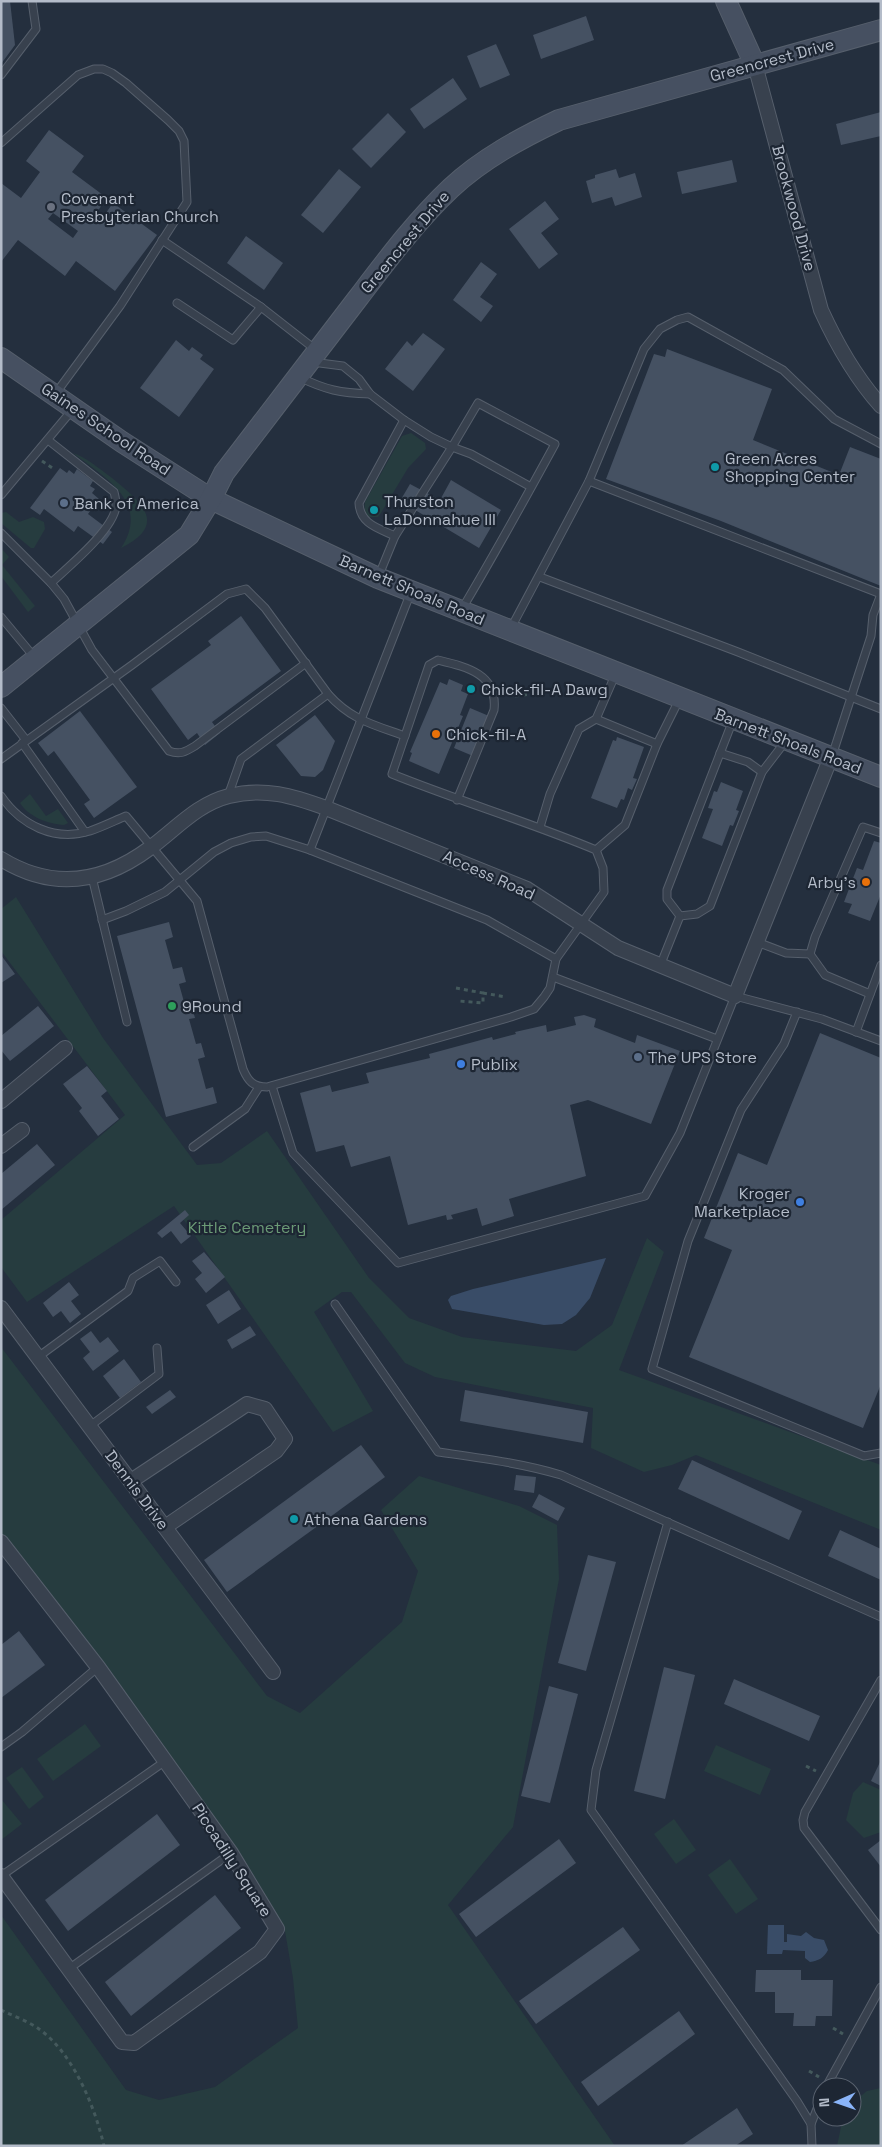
<svg xmlns="http://www.w3.org/2000/svg" width="882" height="2147" font-family="'Space Grotesk',sans-serif">
<rect width="100%" height="100%" fill="#242f3e"/>
<g fill="#263c3f">
<path d="M411 433 425 443 426 449 408 468 381 513 378 517H369L364 512 365 502 402 436Z"/>
<path d="M73 453C86 457 101 470 112 478 140 501 170 524 121 548 151 502 105 478 73 453Z"/>
<path d="M6 512 19 522 33 517 44 522 45 529 34 548H31L1 523V513Z"/>
<path d="M1 548 9 557 2 565 35 606 28 612 1 576Z"/>
<path d="M30 794 46 816 58 809 68 823 64 825C48 824 29 817 20 803Z"/>
<path d="M16 897 103 1038 197 1165 221 1163 267 1131 369 1278 409 1318 462 1337 576 1351 612 1325 647 1238 664 1252 619 1370 881 1465V1530L696 1455 672 1465 644 1472 591 1448 593 1408 435 1377 405 1363 351 1292H342L314 1312 373 1411 333 1432 174 1206 27 1302 1 1267V1220L125 1115 1 951V909Z"/>
<path d="M1 1347 267 1696 300 1713 402 1622 418 1571 381 1510 419 1476 519 1506 557 1525 559 1579 513 1827 448 1905 615 2146H1V1915L126 2090 159 2100 215 2087 298 2028 293 1978 285 1931 1 1537Z"/>
<path d="M85 1724 101 1746 53 1781 37 1759Z"/>
<path d="M716 1745 771 1769 760 1795 704 1771Z"/>
<path d="M22 1767 44 1797 29 1809 6 1778Z"/>
<path d="M863 1782 881 1790V1832L864 1838 846 1820 853 1793Z"/>
<path d="M1 1799 22 1824 1 1840Z"/>
<path d="M674 1819 696 1850 676 1864 654 1834Z"/>
<path d="M730 1859 758 1899 736 1914 708 1875Z"/>
<path d="M881 2088V2146H837L843 2117H852V2103L867 2091Z"/>
</g>
<g fill="#394c67">
<path d="M606 1258 590 1298 576 1315 562 1324 544 1325 452 1309 448 1300 451 1296 473 1289Z"/>
<path d="M768 1925H784V1942H787V1934L801 1936 806 1932 814 1938 824 1940 828 1950C824 1958 818 1961 810 1962L805 1958V1951L783 1950 782 1954H767Z"/>
</g>
<g fill="#455162" fill-rule="evenodd">
<path d="M1 1H10L15 45 1 64Z"/>
<path d="M586 16 594 40 541 59 533 35Z"/>
<path d="M496 44 510 75 480 88 467 56Z"/>
<path d="M453 78 467 99 424 129 410 109Z"/>
<path d="M881 112V136L841 145 836 124Z"/>
<path d="M388 113 406 132 371 168 352 149Z"/>
<path d="M49 130 84 156 72 172 107 198 97 212 103 217 113 203 157 235 115 291 76 261 65 276 18 240 1 262V183L21 198 40 172 26 161ZM53 213 78 231 73 238 48 219Z"/>
<path d="M732 160 737 182 682 194 677 172Z"/>
<path d="M339 169 361 187 323 233 301 215Z"/>
<path d="M616 169 619 178 635 173 642 197 615 206 612 197 592 203 586 181 595 178V175Z"/>
<path d="M545 201 559 219 541 233 558 254 539 269 509 229Z"/>
<path d="M246 236 283 263 264 290 227 263Z"/>
<path d="M481 262 497 274 480 297 493 306 481 322 453 300Z"/>
<path d="M423 333 445 349 413 391 385 369 407 341 412 346Z"/>
<path d="M176 340 189 351 192 347 203 355 200 359 214 369 179 417 140 388Z"/>
<path d="M667 349 772 389 753 440 839 475 850 447 881 459V586L721 521 606 479 654 354 665 357Z"/>
<path d="M60 468 67 473 69 470 74 474 77 469 93 481 90 486 95 489 92 493 99 499 88 514 112 532 103 544 78 526 74 532 44 509 40 515 30 508Z"/>
<path d="M451 480 501 510 479 548 400 501 410 484 440 500Z"/>
<path d="M241 616 281 671 212 722 220 733 205 745 197 733 188 740 151 689 211 645 208 641Z"/>
<path d="M449 679 463 685 461 691 468 694 460 715 463 716 439 774 409 761 412 753 410 752 440 682 447 685Z"/>
<path d="M470 708 489 716 473 756 454 748Z"/>
<path d="M80 711 137 787 94 818 84 804 90 800 54 751 48 756 38 743Z"/>
<path d="M315 715 335 741 323 770 315 777 301 776 276 745Z"/>
<path d="M617 737 644 747 633 778 637 779 632 790 628 788 624 800 621 799 617 808 591 798 613 740 616 741Z"/>
<path d="M721 782 743 791 736 810 739 811 733 826 730 825 722 846 702 838 713 809 708 808 714 791 717 792Z"/>
<path d="M874 841 881 843V894L870 921 848 913 852 904 844 902 857 868 863 870Z"/>
<path d="M169 922 173 937 165 940 173 969 182 967 186 982 179 984 186 1009 192 1007 195 1018 189 1019 196 1044 201 1043 205 1057 198 1059 206 1089 213 1087 217 1103 166 1117 117 936Z"/>
<path d="M1 955 15 974 1 983Z"/>
<path d="M38 1006 54 1026 10 1061 1 1050V1036Z"/>
<path d="M584 1015 596 1019 594 1027 635 1043 637 1035 680 1051 651 1124 588 1100 570 1105 586 1176 509 1199 514 1216 482 1226 477 1208 451 1215 453 1219 447 1220 446 1215 408 1225 390 1156 351 1167 344 1145 316 1152 300 1093 330 1085 332 1092 369 1083 366 1073 430 1058 429 1054 492 1037 493 1040 516 1034 515 1032 546 1025 547 1032 576 1025 574 1017Z"/>
<path d="M820 1033 881 1058V1384L863 1428 689 1357 732 1250 704 1238 738 1153 767 1165Z"/>
<path d="M87 1066 107 1091 101 1096 119 1119 98 1136 79 1111 82 1108 63 1084Z"/>
<path d="M37 1144 55 1165 1 1210V1174Z"/>
<path d="M185 1210 189 1215 180 1223 191 1236 181 1244 171 1231 162 1238 157 1233Z"/>
<path d="M204 1252 225 1277 206 1293 195 1279 202 1273 192 1261Z"/>
<path d="M69 1282 79 1295 71 1301 81 1314 70 1323 61 1311 53 1317 43 1303Z"/>
<path d="M229 1290 241 1309 218 1324 206 1305Z"/>
<path d="M250 1326 256 1335 232 1349 227 1340Z"/>
<path d="M91 1331 100 1343 108 1337 119 1351 93 1371 83 1358 90 1352 80 1339Z"/>
<path d="M124 1359 141 1382 120 1398 103 1376Z"/>
<path d="M170 1390 176 1397 152 1414 146 1407Z"/>
<path d="M465 1390 588 1412 583 1443 460 1421Z"/>
<path d="M361 1445 385 1477 227 1592 204 1560Z"/>
<path d="M692 1460 802 1511 789 1540 678 1489Z"/>
<path d="M516 1475 536 1477 534 1493 514 1490Z"/>
<path d="M539 1494 565 1508 558 1521 532 1507Z"/>
<path d="M840 1530 881 1549V1580L828 1556Z"/>
<path d="M588 1555 616 1562 586 1671 558 1663Z"/>
<path d="M19 1631 45 1665 1 1698V1645Z"/>
<path d="M664 1667 695 1675 665 1799 634 1791Z"/>
<path d="M734 1679 820 1716 809 1741 724 1704Z"/>
<path d="M549 1686 578 1694 550 1803 521 1796Z"/>
<path d="M881 1760V1786L871 1781Z"/>
<path d="M157 1814 180 1845 68 1931 45 1900Z"/>
<path d="M559 1839 576 1863 476 1937 459 1914Z"/>
<path d="M881 1840V1867L868 1850Z"/>
<path d="M215 1895 241 1928 131 2016 105 1982Z"/>
<path d="M623 1927 640 1950 536 2024 519 2001Z"/>
<path d="M756 1970H801V1980H833L832 2016H816L815 2026H793L794 2013H775V1992H755Z"/>
<path d="M679 2011 695 2034 598 2106 581 2082Z"/>
<path d="M737 2108 753 2134 735 2146H681Z"/>
</g>
<g fill="none" stroke-linecap="round" stroke-linejoin="round">
<g stroke="#565f6c" stroke-width="9">
<g id="lane">
<path d="M1 75 36 29 32 1"/>
<path d="M1 143 78 75 94 69H103L112 73 126 83 168 120 179 131 184 141 187 202 120 306 56 393"/>
<path d="M162 240 261 307 316 350"/>
<path d="M177 303 233 340 261 307"/>
<path d="M312 362 343 366 359 379 370 394 404 420 431 437 452 447 395 536 379 575"/>
<path d="M299 377C326 390 340 393 370 394"/>
<path d="M48 440 114 492C115 496 116 500 116 504 117 527 68 567 51 583"/>
<path d="M589 481 881 594"/>
<path d="M1 495 73 409"/>
<path d="M1 533 51 583 64 599 92 650 169 751C180 755 185 752 195 746L306 663"/>
<path d="M395 536C378 528 360 524 359 503L404 420"/>
<path d="M540 577 738 652 881 709"/>
<path d="M462 609C494 555 525 499 555 444L478 403 452 447 471 454 531 487"/>
<path d="M1 617 35 658"/>
<path d="M511 628 589 481 644 349 660 329 677 320 688 317 783 370 834 419 881 444"/>
<path d="M1 708 26 740"/>
<path d="M596 719 657 744"/>
<path d="M22 743 85 832"/>
<path d="M720 753 748 762 762 772"/>
<path d="M832 756 871 636 873 615 881 594"/>
<path d="M1 759 132 665 227 594 246 589 265 608 328 694C351 720 374 725 405 736"/>
<path d="M1 796C21 825 54 842 90 831 102 827 114 821 126 816L197 901 243 1069C248 1081 253 1087 267 1087L511 1017 534 1009 544 997 550 988 556 959 604 892 603 868 596 850C529 822 459 801 392 774L429 665 438 660C467 667 498 674 494 710L457 800"/>
<path d="M228 796 241 759 328 694"/>
<path d="M540 827 550 794 579 729 596 719 616 673"/>
<path d="M310 850 411 592"/>
<path d="M596 850 625 825 657 744 679 700"/>
<path d="M92 877 127 1022"/>
<path d="M680 916 697 914 710 906 762 772 785 742"/>
<path d="M680 916 667 899V890L733 720"/>
<path d="M102 920 126 911 165 892 214 852 231 843 251 837 266 836 310 850 487 920 556 959"/>
<path d="M757 942 786 953 810 954"/>
<path d="M660 966 680 916"/>
<path d="M553 977 717 1039"/>
<path d="M870 994 825 975 810 954 815 937 863 827 881 833"/>
<path d="M797 1012 784 1044 741 1110 688 1241 652 1369 864 1456 881 1453"/>
<path d="M856 1032 881 965"/>
<path d="M272 1086 293 1153 398 1263 645 1196 680 1133 735 996 822 1019 881 1041"/>
<path d="M193 1147 245 1109 259 1087"/>
<path d="M335 1304 438 1452C480 1458 521 1463 561 1475L881 1617"/>
<path d="M38 1357 128 1291 133 1278 160 1261 176 1282"/>
<path d="M90 1426 159 1374 157 1348"/>
<path d="M668 1522 596 1770 591 1810 797 2101 811 2124 812 2146"/>
<path d="M881 1680 805 1812 803 1820 804 1828 881 1930"/>
<path d="M1 1747 22 1732 98 1667"/>
<path d="M1 1876 164 1762"/>
<path d="M70 1968 231 1853"/>
<path d="M826 2087 881 1987"/>
<path d="M811 2124 822 2096"/>
</g>
</g>
<g stroke="#565f6c" stroke-width="16">
<g id="street">
<path d="M755 65 821 310C837 345 855 377 881 406"/>
<path d="M1 859C53 891 103 883 150 848 176 829 197 804 229 796 264 787 293 796 326 808L527 889 618 948 735 996 831 757"/>
<path d="M1 1101 65 1048"/>
<path d="M1 1146 22 1130"/>
<path d="M1 1308 273 1672"/>
<path d="M131 1481 247 1404 265 1409 285 1439 276 1451 165 1527"/>
<path d="M1 1542 98 1667 231 1853 277 1929 260 1952 134 2043 122 2042 1 1876"/>
</g>
</g>
<g stroke="#565f6c" stroke-width="22">
<g id="secondary">
<path d="M726 1 755 65"/>
<path d="M1 358 122 442 211 499 232 509 378 578 881 777"/>
<path d="M1 687 189 535 211 499 224 473C269 415 313 356 358 298 387 260 416 221 451 188 482 159 521 138 559 120L881 30"/>
</g>
</g>
<g stroke="#44595c" stroke-width="3" stroke-dasharray="4 4" stroke-linecap="butt">
<path d="M42 461 54 469"/>
<path d="M515 696 531 694"/>
<path d="M456 988 483 993V1003L459 1001"/>
<path d="M483 993 506 997"/>
<path d="M806 1766 816 1771"/>
<path d="M1 2010C13 2016 28 2021 39 2029 73 2053 95 2107 104 2146"/>
<path d="M833 2028 843 2034"/>
<path d="M809 2071 819 2077"/>
</g>
<use href="#lane" stroke="#38414e" stroke-width="7"/>
<use href="#street" stroke="#38414e" stroke-width="14"/>
<use href="#secondary" stroke="#465061" stroke-width="20"/>
</g>
<circle fill="#6b7280" stroke="#1d2633" stroke-width="2" cx="51" cy="207" r="5"/>
<g fill="#0f9aa8" stroke="#1d2633" stroke-width="2">
<circle cx="715" cy="467" r="5"/>
<circle cx="374" cy="510" r="5"/>
<circle cx="471" cy="689" r="5"/>
<circle cx="294" cy="1519" r="5"/>
</g>
<g fill="#5c6f8a" stroke="#1d2633" stroke-width="2">
<circle cx="64" cy="503" r="5"/>
<circle cx="638" cy="1057" r="5"/>
</g>
<g fill="#e8710a" stroke="#1d2633" stroke-width="2">
<circle cx="436" cy="734" r="5"/>
<circle cx="866" cy="882" r="5"/>
</g>
<circle fill="#2e9e5b" stroke="#1d2633" stroke-width="2" cx="172" cy="1006" r="5"/>
<g fill="#3f7fe0" stroke="#1d2633" stroke-width="2">
<circle cx="461" cy="1064" r="5"/>
<circle cx="800" cy="1202" r="5"/>
</g>
<g text-anchor="middle" dominant-baseline="central" stroke-width="4.5" stroke-linejoin="round" paint-order="stroke">
<g font-size="16" fill="#b4bcc9" stroke="#1d2633">
<text transform="translate(772 60) rotate(-15)">Greencrest Drive</text>
<text transform="translate(794 208) rotate(75)">Brookwood Drive</text>
<text transform="translate(405 242) rotate(-50)">Greencrest Drive</text>
<text transform="translate(106 429) rotate(34)">Gaines School Road</text>
<text transform="translate(412 590) rotate(23)">Barnett Shoals Road</text>
<text transform="translate(788 741) rotate(21)">Barnett Shoals Road</text>
<text transform="translate(489 875) rotate(24)">Access Road</text>
<text transform="translate(137 1490) rotate(53)">Dennis Drive</text>
<text transform="translate(232 1860) rotate(57)">Piccadilly Square</text>
</g>
<g font-size="16" fill="#b4bcc9" stroke="#1d2633" text-anchor="start">
<text x="61" y="198">Covenant<tspan x="61" dy="18">Presbyterian Church</tspan></text>
<text x="725" y="458">Green Acres<tspan x="725" dy="18">Shopping Center</tspan></text>
<text x="384" y="501">Thurston<tspan x="384" dy="18">LaDonnahue III</tspan></text>
<text x="74" y="503">Bank of America</text>
<text x="481" y="689">Chick-fil-A Dawg</text>
<text x="446" y="734">Chick-fil-A</text>
<text x="856" y="882" text-anchor="end">Arby's</text>
<text x="182" y="1006">9Round</text>
<text x="648" y="1057">The UPS Store</text>
<text x="471" y="1064">Publix</text>
<text x="790" y="1193" text-anchor="end">Kroger<tspan x="790" dy="18">Marketplace</tspan></text>
<text x="304" y="1519">Athena Gardens</text>
</g>
<g font-size="16" fill="#6b9a76" stroke="#1d2633">
<text x="247" y="1227">Kittle Cemetery</text>
</g>
</g>
<rect width="882" height="2147" fill="none" stroke="#b4bcc9" stroke-width="5"/>
<g transform="translate(837 2102) rotate(268)"><circle r="24" fill="#1d2633" stroke="#59626f"/>
<path d="M0-4L9 19L0 12L-9 19Z" fill="#8ab4f8"/>
<text y="-8" font-size="14" font-weight="bold" text-anchor="middle" fill="#b4bcc9">N</text>
</g>
</svg>
